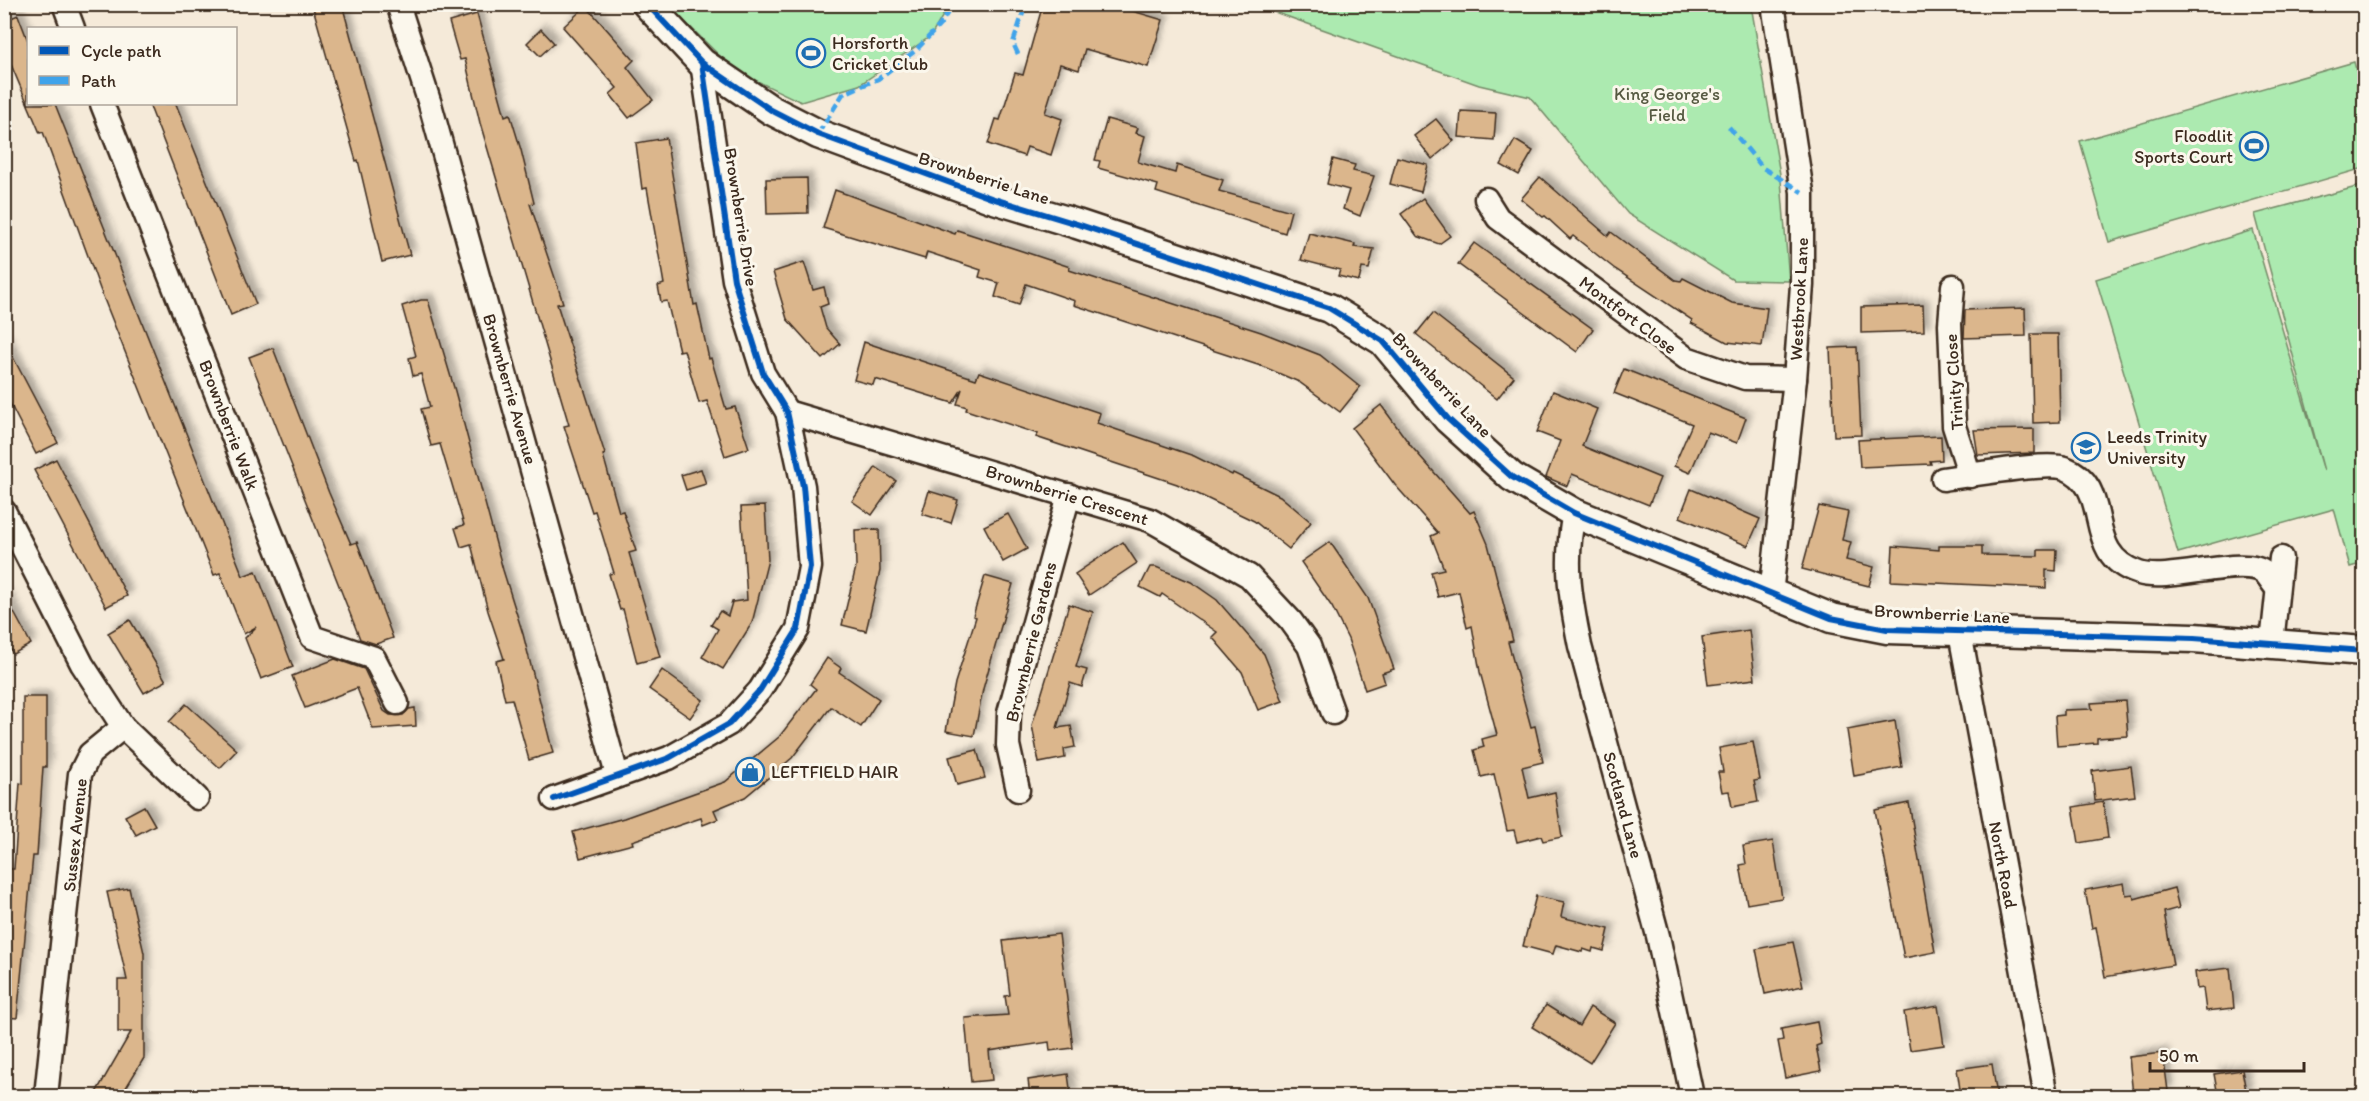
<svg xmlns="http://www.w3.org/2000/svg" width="2369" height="1101" font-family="Itim,sans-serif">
<defs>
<filter id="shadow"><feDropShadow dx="5.5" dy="-5.5" stdDeviation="3" flood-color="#0004"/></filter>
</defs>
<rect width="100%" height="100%" fill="#f5ead9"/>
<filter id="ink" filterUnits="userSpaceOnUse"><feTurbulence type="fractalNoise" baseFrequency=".0167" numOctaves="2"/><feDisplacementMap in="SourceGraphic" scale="12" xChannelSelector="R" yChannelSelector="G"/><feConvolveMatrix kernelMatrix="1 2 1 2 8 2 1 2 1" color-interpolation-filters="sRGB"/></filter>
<g filter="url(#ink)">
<g fill="#aceab0" stroke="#748a67" stroke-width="1.5">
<path d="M668 5H949L931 36 859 85 801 102 734 70Z"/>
<path d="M1255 5H1751L1781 180 1789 281 1733 280 1628 214 1530 97 1479 85Z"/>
<path d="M2354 62 2364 99V168L2109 242 2080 141Z"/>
<path d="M2364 185V563L2350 567 2334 509 2178 553 2096 279 2253 230 2324 471 2255 214Z"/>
</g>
<g fill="#dbb68c" stroke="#3b2a1e" stroke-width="1.5" filter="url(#shadow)">
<path d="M312 4H342L410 255 382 262 358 160 356 161Z"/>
<path d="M1043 4H1109L1163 20 1148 67 1085 49 1079 70 1060 64 1045 113 1062 119 1051 155 1027 147 1024 156 988 144 996 119 1000 120 1015 73 1023 75Z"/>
<path d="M586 6 634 60 627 67 653 100 629 118 610 94 617 88 563 27Z"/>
<path d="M477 14 505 116 510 114 521 150 534 203 530 204 557 284 563 303 557 304 605 454 603 455 619 512 623 511 636 551 629 553 660 657 637 663 623 609 620 610 609 574 614 573 595 511 592 512 564 426 569 425 480 123 465 59 460 60 449 22Z"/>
<path d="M18 15 28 41V104H55L243 576 256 571 293 667 261 679 245 638 256 627 244 634 220 573 214 575 100 289 43 132 40 133 4 48V21Z"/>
<path d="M541 29 554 43 540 56 527 43Z"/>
<path d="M149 104H176L256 304 231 315Z"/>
<path d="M1461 111 1496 113 1494 140 1459 137Z"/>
<path d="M1107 119 1138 128 1136 133 1145 136 1138 162 1175 173 1177 165 1223 180 1219 191 1291 211 1285 233 1156 192 1158 185 1098 168 1100 161 1095 160Z"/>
<path d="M1436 119 1454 141 1432 159 1414 136Z"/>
<path d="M666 138 694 305 697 304 709 359 711 358 726 409 735 407 749 448 725 456 707 401 699 403 684 350 679 351 667 301 661 302 658 286 664 284 647 188 642 189 636 143Z"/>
<path d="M1515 140 1533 151 1519 175 1501 165Z"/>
<path d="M1397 157 1428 165 1421 192 1390 184Z"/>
<path d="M1333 159 1355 165 1353 171 1374 176 1360 216 1343 209 1349 190 1327 184Z"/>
<path d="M1540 177 1608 236 1611 232 1675 280 1681 281 1683 278 1732 303 1767 308 1762 346 1727 342 1691 323 1692 320 1615 269 1573 236 1570 239 1545 216 1543 217 1521 199Z"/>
<path d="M807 178 808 213 767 214 766 179Z"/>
<path d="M835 190 955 234 957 230 1022 251 1070 267 1069 270 1261 332 1320 355 1360 387 1340 412 1299 382 1264 367 1074 305 1075 301 1026 284 1019 305 995 297 999 283 979 277 981 270 927 252 925 259 823 228Z"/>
<path d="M1423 198 1450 236 1439 244 1417 236 1401 214Z"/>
<path d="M1309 233 1355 244 1354 247 1374 249 1369 269 1362 268 1359 281 1338 276 1340 270 1301 260Z"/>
<path d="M1474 243 1593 329 1577 352 1458 264Z"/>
<path d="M804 262 813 290 824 287 828 304 820 307 826 328 840 344 823 359 787 319 773 272Z"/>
<path d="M421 300H428L455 391 503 570 523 634 553 753 529 760 512 699 505 700 496 661 504 659 488 611 471 544 461 547 455 528 464 525 440 444 431 446 421 409 430 407 421 374 413 376 409 358 416 356 402 306Z"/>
<path d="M1923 305 1924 331 1861 333V307Z"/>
<path d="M2025 308 2026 336 1964 338 1965 310Z"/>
<path d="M1433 313 1514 377 1497 399 1416 334Z"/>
<path d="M2031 334H2058L2060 422 2033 423Z"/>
<path d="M4 340 58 443 36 454 4 392Z"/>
<path d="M864 342 976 379 979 372 1100 413 1097 423 1194 456 1232 475 1233 473 1280 496 1311 522 1289 549 1254 521 1177 484 1036 437 1038 434 966 410 967 407 957 404 962 389 953 403 875 379 873 385 854 380Z"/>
<path d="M1857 347 1861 435 1834 436 1830 348Z"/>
<path d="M273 348 329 493 351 544 357 542 393 638 376 644 360 639 249 357Z"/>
<path d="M1624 369 1746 418 1737 443 1708 432 1690 473 1674 466 1692 424 1614 393Z"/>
<path d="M1553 391 1597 409 1582 446 1660 478 1649 505 1572 474 1567 486 1546 477 1560 441 1537 432Z"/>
<path d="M1381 405 1411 446 1470 513 1474 511 1488 544 1513 641 1508 642 1531 727 1535 726 1543 762 1522 767 1529 798 1555 792 1562 837 1543 841 1541 836 1517 842 1514 830 1507 831 1494 774 1481 777 1474 750 1484 747 1482 739 1497 735 1480 672 1472 626 1467 628 1459 592 1438 597 1431 572 1444 569 1431 536 1438 533 1395 485 1352 428Z"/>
<path d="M2034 429V453L1978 455 1974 430Z"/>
<path d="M1941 436 1942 460 1930 461 1931 464 1860 467 1858 440Z"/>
<path d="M56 459 127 596 106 607 34 470Z"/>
<path d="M876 467 896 481 872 515 852 501Z"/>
<path d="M701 469 706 484 686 490 681 475Z"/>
<path d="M1691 489 1760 519 1748 546 1680 517Z"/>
<path d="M929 491 958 500 951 523 922 514Z"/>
<path d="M765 506 768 560 752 623 723 669 702 657 718 629 711 625 720 611 728 616 732 602 747 600 741 507Z"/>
<path d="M1819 506 1848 512 1842 540 1851 542 1846 560 1874 567 1869 586 1802 569Z"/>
<path d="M1008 514 1027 549 1003 562 984 526Z"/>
<path d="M879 529 880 571 866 631 842 625 856 567 855 530Z"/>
<path d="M1123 542 1137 563 1089 595 1075 574Z"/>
<path d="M1330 542 1368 598 1394 669 1382 673 1385 683 1365 690 1348 639 1332 607 1301 562Z"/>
<path d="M1893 546 1939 550V546H1982V555L2038 556V550H2057L2056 571 2046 570V588L1891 581Z"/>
<path d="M1150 567H1156L1191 582 1217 600 1264 654 1283 701 1258 710 1242 672 1212 637 1217 632 1162 594 1160 597 1140 587Z"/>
<path d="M985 576 1013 584 983 689 974 736 946 731 955 683 976 617 973 616Z"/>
<path d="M4 594 31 644 13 654 4 638Z"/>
<path d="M1069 604 1093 612 1076 667 1087 670 1082 687 1070 683 1057 728 1071 726 1075 747 1064 749 1065 758 1039 763 1032 725Z"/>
<path d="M130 620 166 681 144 693 108 633Z"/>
<path d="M1749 630 1755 679 1708 685 1702 637Z"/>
<path d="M827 658 841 668 839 672 879 699 861 727 831 707 792 758 745 797 714 810 718 819 703 825 701 818 632 841 633 844 580 858 573 832 624 818 725 782 779 737 816 689 810 684Z"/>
<path d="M335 659 364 669 384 711 390 715H403L409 709 415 708 416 726 373 729 357 688 305 708 292 676Z"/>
<path d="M662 670 703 700 690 718 649 689Z"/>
<path d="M23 697H46V767H43L37 856H33L17 1018 4 1017V914L8 869H14L20 783 23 784Z"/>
<path d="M2125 701 2128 736 2097 738V743L2057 746 2055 716 2064 715V710L2092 709 2091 703Z"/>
<path d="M186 704 237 750 220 768 169 722Z"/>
<path d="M1895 721 1902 767 1854 776 1847 730Z"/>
<path d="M1753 742 1760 780 1754 781 1758 802 1732 807 1729 791 1722 792 1718 772H1723L1719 748Z"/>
<path d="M977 750 985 778 957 785 949 757Z"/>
<path d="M2131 766 2135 796 2095 801 2092 771Z"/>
<path d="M2103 802 2108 838 2079 843 2073 807Z"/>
<path d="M1909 803 1935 952 1904 958 1875 810Z"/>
<path d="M144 806 155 825 136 835 125 816Z"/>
<path d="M1773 841 1782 898 1747 904 1740 865 1746 864 1743 846Z"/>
<path d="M2124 883 2126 895 2133 894 2134 899 2174 888 2179 908 2164 912 2173 965 2105 977 2096 927 2092 928 2085 890Z"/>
<path d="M129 888 144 953V1058L121 1096H94L131 1032H118V980H127L107 892Z"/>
<path d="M1536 896 1564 902 1561 917 1609 929 1604 951 1593 948 1592 952 1583 949 1582 952 1556 945 1553 954 1523 946Z"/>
<path d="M1059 934 1073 1048 1050 1051 1049 1042 989 1051 992 1080 971 1082 965 1018 1008 1015 1005 996 1010 995 1003 941Z"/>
<path d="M1793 942 1803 986 1765 994 1756 949Z"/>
<path d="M2230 968 2234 1008 2206 1011 2203 988 2197 989 2195 972Z"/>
<path d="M1546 1005 1579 1026 1590 1007 1615 1023 1590 1063 1532 1027Z"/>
<path d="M1938 1006 1944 1045 1910 1050 1904 1012Z"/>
<path d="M1817 1022 1821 1044 1816 1046 1821 1071 1785 1078 1778 1041 1783 1040 1781 1029Z"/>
<path d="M2163 1053 2168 1091 2133 1095 2129 1057Z"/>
<path d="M1992 1064 1997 1096H1961L1957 1069Z"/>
<path d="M2242 1070 2247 1096H2218L2214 1074Z"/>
<path d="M1068 1074 1071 1096H1030L1028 1080Z"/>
</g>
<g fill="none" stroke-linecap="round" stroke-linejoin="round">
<g stroke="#3b2a1e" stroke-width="27">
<g id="minor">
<path d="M64 4 73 28"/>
<path d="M398 4 430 104 617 775"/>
<path d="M102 104 312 637 374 658 397 703"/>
<path d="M1486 199 1498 218 1686 358 1745 378 1795 379"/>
<path d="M1953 286 1950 324 1954 426 1970 476"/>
<path d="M787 412 1150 520 1249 576 1291 621 1309 646 1333 713"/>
<path d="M1943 479C1968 476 2045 461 2065 468 2116 488 2079 554 2139 573 2170 583 2245 555 2265 573 2269 577 2272 583 2276 587"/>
<path d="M4 511 82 664 123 727 90 754 80 774 46 1096"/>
<path d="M1574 513C1564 562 1570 597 1580 646L1658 936 1692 1096"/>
<path d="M1771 594 1795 379 1802 285V192L1773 4"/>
<path d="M1960 633 2046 1096"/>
<path d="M2272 643 2281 558"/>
<path d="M123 727 197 798"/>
<path d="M1018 790 1008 745 1009 713 1069 495"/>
<path d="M554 799 669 758 729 724 760 690 798 629 810 567 803 486 787 412 763 373 734 280 702 63"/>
</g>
</g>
<g stroke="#3b2a1e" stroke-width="33">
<path id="tertiary" d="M647 4 702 63 771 110 818 134 991 198 1077 224 1329 308 1383 341 1448 419 1512 477 1574 513 1831 618 1887 629 2194 638 2364 651"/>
</g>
<use href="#minor" stroke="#fbf7ec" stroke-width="22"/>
<use href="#tertiary" stroke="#fbf7ec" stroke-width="28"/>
<g stroke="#3fa3ea" stroke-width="4.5" stroke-dasharray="9 4.5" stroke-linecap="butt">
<path d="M1018 54 1013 43 1026 4"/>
<path d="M1729 127 1763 168 1802 192"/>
<path d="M818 134 843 94 878 79 915 51 940 25 953 4"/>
</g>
<g stroke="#fbf7ec" stroke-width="10">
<g id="cycleway">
<path d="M647 4 702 63 771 110 818 134 991 198 1077 224 1329 308 1383 341 1448 419 1512 477 1574 513 1831 618 1887 629 2194 638 2364 651"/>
<path d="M554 799 669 758 729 724 760 690 798 629 810 567 803 486 787 412 763 373 734 280 702 63"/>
</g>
</g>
<use href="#cycleway" stroke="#0057b8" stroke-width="6"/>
</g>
</g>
<defs>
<g id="stadium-ring" transform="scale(1.5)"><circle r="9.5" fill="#fbf7ec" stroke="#1f6fb2" stroke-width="1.5"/><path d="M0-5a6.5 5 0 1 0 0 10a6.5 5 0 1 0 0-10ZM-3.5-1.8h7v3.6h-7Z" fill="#1f6fb2"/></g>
<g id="university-ring" transform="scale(1.5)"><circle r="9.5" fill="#fbf7ec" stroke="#1f6fb2" stroke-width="1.5"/><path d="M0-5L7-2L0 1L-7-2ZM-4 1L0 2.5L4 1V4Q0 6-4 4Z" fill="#1f6fb2"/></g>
<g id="shop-ring" transform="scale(1.5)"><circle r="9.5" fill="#fbf7ec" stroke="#1f6fb2" stroke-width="1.5"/><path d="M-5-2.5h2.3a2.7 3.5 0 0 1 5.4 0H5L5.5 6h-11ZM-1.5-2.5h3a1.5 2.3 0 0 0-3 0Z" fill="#1f6fb2"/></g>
</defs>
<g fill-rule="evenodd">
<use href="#stadium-ring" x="811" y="53"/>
<use href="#stadium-ring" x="2254" y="146"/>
<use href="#university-ring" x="2086" y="447"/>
<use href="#shop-ring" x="750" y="772"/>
</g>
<g text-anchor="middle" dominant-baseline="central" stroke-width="6" stroke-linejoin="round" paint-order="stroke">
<g font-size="18" fill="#3b2a1e" stroke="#fbf7ec" text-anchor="start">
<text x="832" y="43">Horsforth<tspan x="832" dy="21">Cricket Club</tspan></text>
<text x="2233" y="136" text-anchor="end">Floodlit<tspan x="2233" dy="21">Sports Court</tspan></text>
<text x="2107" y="437">Leeds Trinity<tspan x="2107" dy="21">University</tspan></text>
<text x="771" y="772">LEFTFIELD HAIR</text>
</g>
<g font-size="18" fill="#575a42" stroke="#fbf7ec">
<text x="1667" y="94">King George's<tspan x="1667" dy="21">Field</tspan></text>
</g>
<g font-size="18" fill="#3b2a1e" stroke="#fbf7ec">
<text transform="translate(984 178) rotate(18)">Brownberrie Lane</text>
<text transform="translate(741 217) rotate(81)">Brownberrie Drive</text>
<text transform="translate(1799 299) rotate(-87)">Westbrook Lane</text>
<text transform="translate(1628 315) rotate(37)">Montfort Close</text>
<text transform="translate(1954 382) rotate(-94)">Trinity Close</text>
<text transform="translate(1442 385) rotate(47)">Brownberrie Lane</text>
<text transform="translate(510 389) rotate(74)">Brownberrie Avenue</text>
<text transform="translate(229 425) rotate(69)">Brownberrie Walk</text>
<text transform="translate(1067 495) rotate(17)">Brownberrie Crescent</text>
<text transform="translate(1942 614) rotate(3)">Brownberrie Lane</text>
<text transform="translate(1031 642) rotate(-76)">Brownberrie Gardens</text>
<text transform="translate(1623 805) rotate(75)">Scotland Lane</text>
<text transform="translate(75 835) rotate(-84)">Sussex Avenue</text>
<text transform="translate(2003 865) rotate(79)">North Road</text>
</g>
</g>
<rect width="2369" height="1101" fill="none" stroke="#fbf7ec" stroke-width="24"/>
<rect x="12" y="12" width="2345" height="1077" fill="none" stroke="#3b2a1e" stroke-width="2" filter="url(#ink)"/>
<rect x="27" y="27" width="210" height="78" fill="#fbf7ec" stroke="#aea59a" stroke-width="1.5"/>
<rect x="39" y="46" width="30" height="9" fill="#0057b8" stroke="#aea59a" stroke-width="1.5"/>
<text x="81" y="57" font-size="18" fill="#3b2a1e">Cycle path</text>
<rect x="39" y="76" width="30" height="9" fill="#3fa3ea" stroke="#aea59a" stroke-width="1.5"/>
<text x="81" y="87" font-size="18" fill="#3b2a1e">Path</text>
<path d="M2150 1062v9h154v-9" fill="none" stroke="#3b2a1e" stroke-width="3"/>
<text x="2159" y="1062" font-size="18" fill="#3b2a1e" stroke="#fbf7ec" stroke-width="4.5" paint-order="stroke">50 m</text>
</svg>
